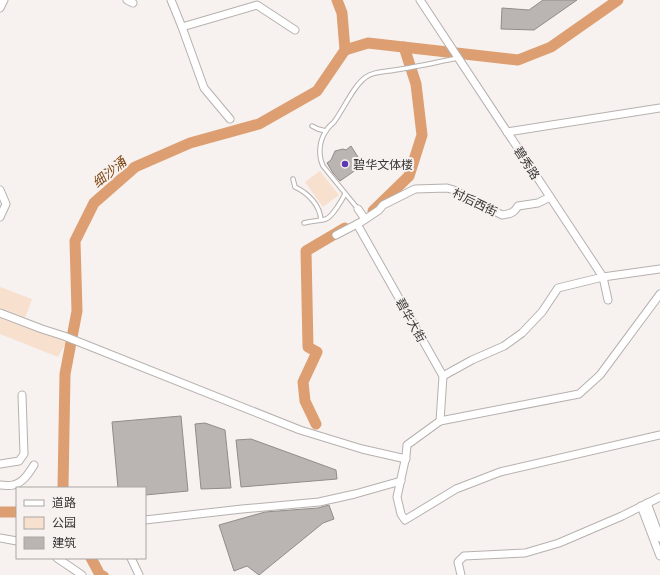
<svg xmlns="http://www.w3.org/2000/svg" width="660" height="575" font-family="Mulish,'Noto Sans SC',sans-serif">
<rect width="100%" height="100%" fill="#f7f2ef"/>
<g fill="#f8e0cf">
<path d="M320 171 339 195 323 207 305 182Z"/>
<path d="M0 287 32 299 25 318 0 308Z"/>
<path d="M0 318 67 341 58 357 0 334Z"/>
</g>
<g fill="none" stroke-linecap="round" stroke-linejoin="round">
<path stroke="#dd9f71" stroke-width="7" d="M98 571 105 575"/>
<g stroke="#dd9f71" stroke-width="11">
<path d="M345 50 368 43 518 60 551 47 618 0"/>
<path d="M373 211 409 176 422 135 416 84 404 47"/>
<path d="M316 424 305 401 303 382 317 352 308 347 306 251 345 228"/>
<path d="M63 488 65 374 77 311 75 241 94 203 135 167 190 143 259 124 317 91 345 50 342 13 337 0"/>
<path d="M0 512H17"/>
<path d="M91 558 98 571"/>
</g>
</g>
<g fill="#bab5b2" stroke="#908c89">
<path d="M543 0H577L534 30 501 29 502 8 529 10Z"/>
<path d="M351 146 363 165 340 181 333 173 327 163 331 160 335 151 343 149 346 150Z"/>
<path d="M181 416 188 491 145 495V488H118L112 422Z"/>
<path d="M205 423 225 430 231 488 201 489 195 424Z"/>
<path d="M251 439 336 470 337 479 241 487 236 440Z"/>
<path d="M329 505 334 519 323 523 259 575 247 566 234 571 219 525 265 512 318 508Z"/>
</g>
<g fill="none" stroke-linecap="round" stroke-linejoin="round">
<g stroke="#b6b1ae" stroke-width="5.5">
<g id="lane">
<path d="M312 126 318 129 326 131"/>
<path d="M293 179 295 187C308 193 320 205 321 220"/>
<path d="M358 209 323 166C318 155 319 141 326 131 328 127 331 125 334 122 344 109 353 86 366 77 374 71 386 72 395 70 416 67 437 62 458 58"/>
<path d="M304 223C311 221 319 221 326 219 332 217 342 200 345 194"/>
</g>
</g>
<g stroke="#b6b1ae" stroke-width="9">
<g id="street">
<path d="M127 0 133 3"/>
<path d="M171 0 182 27 204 88 230 119"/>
<path d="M420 0 603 277 660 269"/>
<path d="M0 8 4 0"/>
<path d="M182 27 257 5 295 30"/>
<path d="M507 132 660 108"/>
<path d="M0 190 6 204 0 217"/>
<path d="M358 209 365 219"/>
<path d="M357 224 443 376 440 421"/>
<path d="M336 235 361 222 379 210 383 205 415 189 447 188 454 190 502 215C510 214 514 213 518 206L538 203 550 197"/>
<path d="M660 294 600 375 579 394 440 421 407 445 406 456 397 497 401 514 405 520 456 489 500 472 660 435"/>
<path d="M0 313 42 329 64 336 300 430 362 449 406 459"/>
<path d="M443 376 472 360 504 346 522 333 542 312 558 288 603 277 608 300"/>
<path d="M0 464 19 461 24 454 22 395"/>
<path d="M0 485C4 485 9 486 13 485 23 483 29 473 34 465"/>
<path d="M647 503 660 538"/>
<path d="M641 506 660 556"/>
<path d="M145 520 242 509 319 502 355 494 401 481"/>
<path d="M0 538 17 541"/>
<path d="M57 558 82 575"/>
<path d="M131 558 139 575"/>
<path d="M461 575 458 562 464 556 525 553 559 543 622 516 660 497"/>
</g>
</g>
<use href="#lane" stroke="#fff" stroke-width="3.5"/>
<use href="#street" stroke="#fff" stroke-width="7"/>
</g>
<circle fill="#5d3ab2" stroke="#f7f2ef" stroke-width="1.5" cx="345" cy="164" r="4"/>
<g text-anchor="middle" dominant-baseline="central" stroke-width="4" stroke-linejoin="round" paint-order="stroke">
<g font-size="12" fill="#363533" stroke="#f7f2ef">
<text transform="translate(527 163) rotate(57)">碧秀路</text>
<text transform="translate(475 202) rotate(26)">村后西街</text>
<text transform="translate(411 320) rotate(61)">碧华大街</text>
</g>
<g font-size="12" fill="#363533" stroke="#f7f2ef" text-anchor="start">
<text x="353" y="164">碧华文体楼</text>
</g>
<g font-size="13" font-style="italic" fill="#7f4511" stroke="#f7f2ef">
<text transform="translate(109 172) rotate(-40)">细沙涌</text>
</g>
</g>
<rect x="16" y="487" width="130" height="72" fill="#f7f2ef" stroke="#aaa6a4"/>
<rect x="24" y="500" width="20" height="6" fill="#ffffff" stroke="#aaa6a4"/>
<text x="52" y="507" font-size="12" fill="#363533">道路</text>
<rect x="24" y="517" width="20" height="12" fill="#f8e0cf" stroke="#aaa6a4"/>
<text x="52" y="527" font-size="12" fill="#363533">公园</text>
<rect x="24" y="537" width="20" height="12" fill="#bab5b2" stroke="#aaa6a4"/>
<text x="52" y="547" font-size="12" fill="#363533">建筑</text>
</svg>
